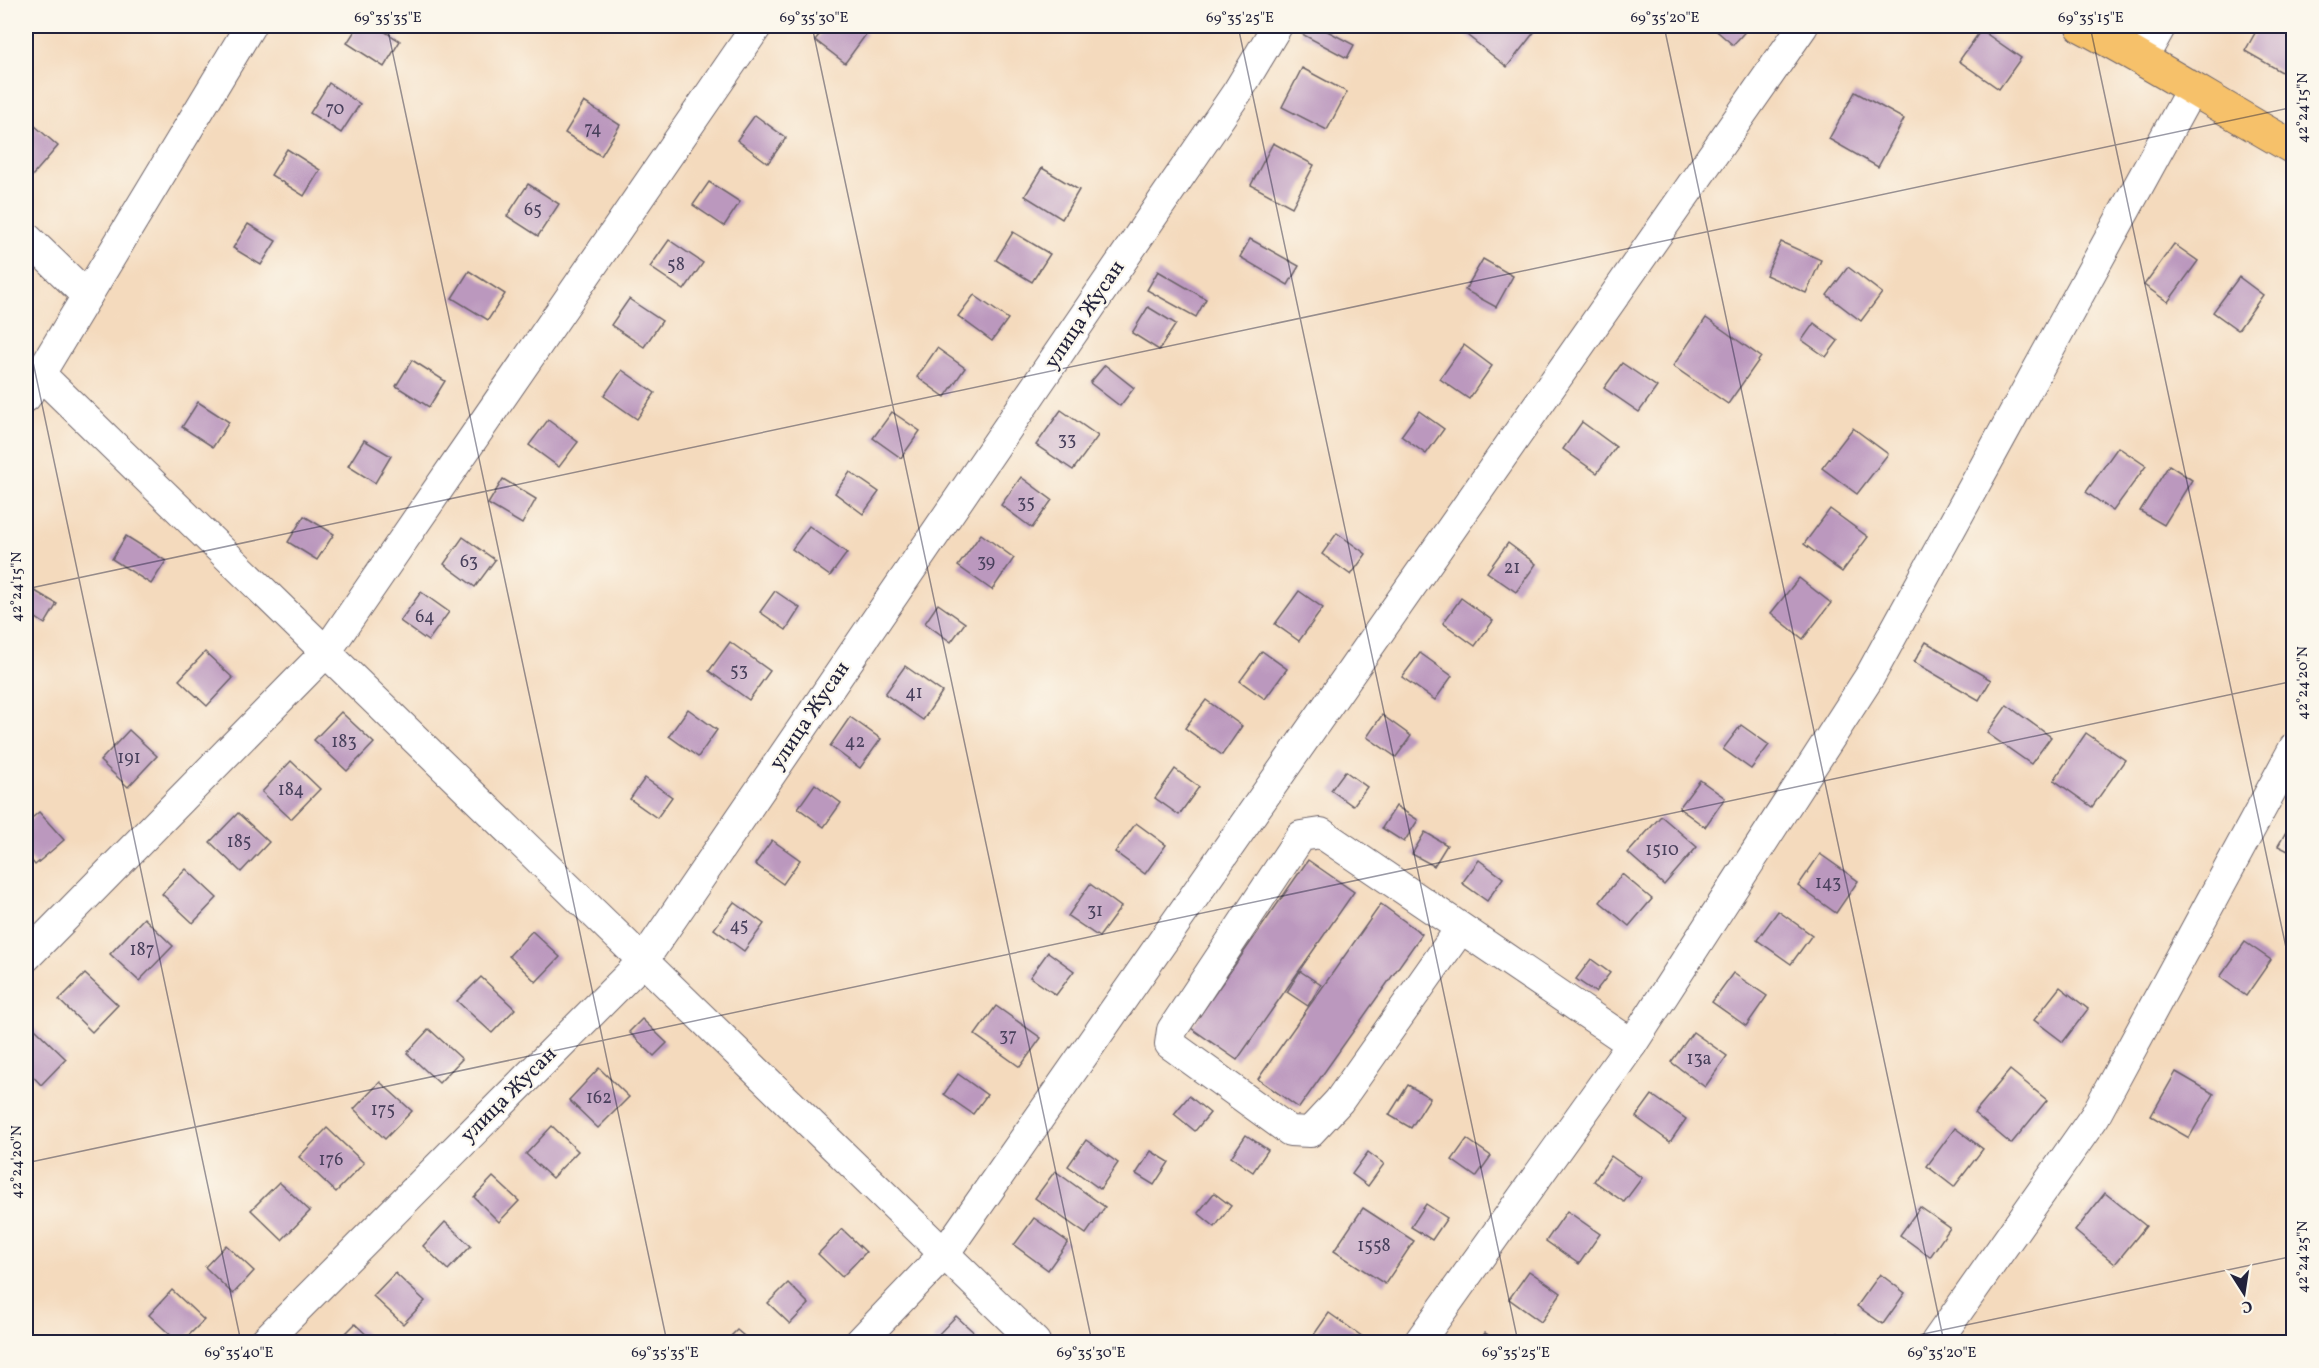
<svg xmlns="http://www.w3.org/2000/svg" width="2319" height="1368" font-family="Vollkorn,serif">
<rect width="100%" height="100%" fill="#fbf7ec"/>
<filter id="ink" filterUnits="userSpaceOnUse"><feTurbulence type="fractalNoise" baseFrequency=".0167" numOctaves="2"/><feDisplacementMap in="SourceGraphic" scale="12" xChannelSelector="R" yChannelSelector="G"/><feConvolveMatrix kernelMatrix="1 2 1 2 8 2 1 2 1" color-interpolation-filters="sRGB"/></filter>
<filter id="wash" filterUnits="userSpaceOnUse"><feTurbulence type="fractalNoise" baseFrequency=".008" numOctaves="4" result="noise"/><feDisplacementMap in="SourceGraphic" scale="24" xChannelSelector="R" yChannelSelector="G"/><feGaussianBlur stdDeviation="1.35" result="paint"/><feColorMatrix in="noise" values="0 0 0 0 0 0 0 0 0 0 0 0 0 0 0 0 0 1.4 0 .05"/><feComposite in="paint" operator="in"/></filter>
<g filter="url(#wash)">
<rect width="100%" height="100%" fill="#f4dabd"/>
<g id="blocks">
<g fill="#bb98be">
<path d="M358 26H376L400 41 384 67 347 43Z"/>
<path d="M826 26H858L867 33 845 63 815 40Z"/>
<path d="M1303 26H1318L1354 45 1347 58 1300 33Z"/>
<path d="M1460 26H1539L1507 67 1458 28Z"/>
<path d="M1711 26H1750L1733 45Z"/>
<path d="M2259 26H2294V79L2245 51Z"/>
<path d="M1981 30 2021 58 1999 89 1959 61Z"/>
<path d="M1302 68 1347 92 1327 130 1282 107Z"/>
<path d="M329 83 360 104 341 133 310 113Z"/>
<path d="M1855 92 1904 119 1878 167 1829 139Z"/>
<path d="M584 102 620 125 601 156 565 133Z"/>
<path d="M755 115 786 138 768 163 737 140Z"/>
<path d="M27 119 58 146 26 183V120Z"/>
<path d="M1273 143 1314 165 1292 207 1251 185Z"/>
<path d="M287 149 320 170 304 196 271 175Z"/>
<path d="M1042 168 1079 190 1062 219 1025 196Z"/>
<path d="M709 182 740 202 724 226 693 205Z"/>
<path d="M528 184 559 204 538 236 507 216Z"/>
<path d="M248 224 276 241 261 265 233 248Z"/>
<path d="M1013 232 1050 254 1032 282 996 260Z"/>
<path d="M1250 239 1299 266 1288 285 1240 257Z"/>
<path d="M669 240 703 263 684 290 650 267Z"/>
<path d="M1781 242 1821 260 1806 293 1766 275Z"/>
<path d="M2174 244 2198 261 2168 302 2144 285Z"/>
<path d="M1483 259 1513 276 1496 307 1465 290Z"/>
<path d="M1848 267 1882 293 1861 321 1827 295Z"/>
<path d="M469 271 505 294 488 320 452 298Z"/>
<path d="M1158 271 1206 299 1196 317 1147 290Z"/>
<path d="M2239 277 2263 295 2238 330 2213 312Z"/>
<path d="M974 295 1008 319 992 341 958 316Z"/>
<path d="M629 299 662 321 644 347 611 325Z"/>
<path d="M1148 307 1176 324 1159 350 1132 333Z"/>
<path d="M1706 318 1761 357 1728 404 1673 366Z"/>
<path d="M1814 323 1838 341 1826 357 1802 340Z"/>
<path d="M1464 345 1492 366 1469 399 1440 379Z"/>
<path d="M937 348 965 368 945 397 917 377Z"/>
<path d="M412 360 445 381 429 407 396 386Z"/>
<path d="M1622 363 1657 387 1639 412 1604 388Z"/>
<path d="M1105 365 1134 388 1120 406 1090 383Z"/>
<path d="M622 370 655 393 637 419 604 396Z"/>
<path d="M198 402 229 422 213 447 182 427Z"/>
<path d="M1061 410 1098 436 1073 470 1036 445Z"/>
<path d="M1419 411 1444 429 1426 454 1401 436Z"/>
<path d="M892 412 920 431 901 458 873 438Z"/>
<path d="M548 420 578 442 559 467 529 445Z"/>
<path d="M1582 422 1616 447 1597 473 1563 449Z"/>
<path d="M1853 428 1888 454 1857 494 1822 468Z"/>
<path d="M364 440 391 456 375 483 348 466Z"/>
<path d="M2118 447 2146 466 2113 511 2086 492Z"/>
<path d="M2169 465 2192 480 2164 525 2140 511Z"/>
<path d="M850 472 879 492 863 514 835 493Z"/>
<path d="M1021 477 1052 500 1032 528 1001 505Z"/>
<path d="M503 479 536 499 522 524 488 504Z"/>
<path d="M1830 509 1868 537 1842 572 1804 544Z"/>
<path d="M304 516 334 534 317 560 288 542Z"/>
<path d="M809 526 847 553 830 576 792 549Z"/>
<path d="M1337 533 1366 554 1351 575 1322 554Z"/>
<path d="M981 534 1014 558 992 590 958 566Z"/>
<path d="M126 536 166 561 151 584 112 559Z"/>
<path d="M463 537 495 560 475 587 444 564Z"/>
<path d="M1508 543 1536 564 1516 592 1487 572Z"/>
<path d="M1799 578 1831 603 1803 639 1771 613Z"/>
<path d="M35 591 57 604 45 624 26 611V606Z"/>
<path d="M775 591 800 608 786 630 760 612Z"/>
<path d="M1299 591 1323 608 1299 641 1275 624Z"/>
<path d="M421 592 449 612 428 641 400 621Z"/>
<path d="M1461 598 1493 621 1475 646 1443 623Z"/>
<path d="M938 604 965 623 951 642 925 623Z"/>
<path d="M730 642 770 671 749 700 709 671Z"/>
<path d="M1926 642 1991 680 1979 700 1914 662Z"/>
<path d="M1262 651 1287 669 1265 699 1240 681Z"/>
<path d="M205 652 233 678 207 706 179 680Z"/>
<path d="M1420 653 1452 676 1435 700 1402 677Z"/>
<path d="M905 666 942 692 923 720 885 694Z"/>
<path d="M1206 700 1242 726 1222 755 1185 728Z"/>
<path d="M2007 705 2051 737 2031 764 1987 733Z"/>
<path d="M688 709 717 730 698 757 669 736Z"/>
<path d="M341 712 374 743 347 771 314 740Z"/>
<path d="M1382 715 1411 736 1396 757 1367 737Z"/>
<path d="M850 717 881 739 860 768 830 746Z"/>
<path d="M1741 725 1769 745 1751 769 1723 749Z"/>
<path d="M129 730 157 756 128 787 100 761Z"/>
<path d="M2086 733 2125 760 2092 807 2054 780Z"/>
<path d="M291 761 320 789 291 819 262 792Z"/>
<path d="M1175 769 1199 787 1179 815 1155 798Z"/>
<path d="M1345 771 1367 787 1353 806 1331 790Z"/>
<path d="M645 778 672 797 657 818 630 799Z"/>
<path d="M1700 780 1725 798 1705 827 1679 808Z"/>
<path d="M815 784 841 803 824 827 798 808Z"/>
<path d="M1396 806 1418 820 1404 842 1382 828Z"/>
<path d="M39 812 64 840 35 865 26 854V823Z"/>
<path d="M238 813 269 842 241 872 210 842Z"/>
<path d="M1661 816 1697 847 1664 885 1628 853Z"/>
<path d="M2294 818V854L2278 846Z"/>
<path d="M1136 823 1166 845 1145 874 1115 852Z"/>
<path d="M1425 832 1447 845 1434 866 1412 854Z"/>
<path d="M772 840 800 860 783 884 755 864Z"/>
<path d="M1820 854 1858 881 1836 913 1798 886Z"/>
<path d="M1308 860 1354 892 1237 1060 1191 1028Z"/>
<path d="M1479 860 1503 878 1487 901 1462 883Z"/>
<path d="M186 869 217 898 193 923 162 894Z"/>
<path d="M1622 874 1652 899 1629 926 1600 902Z"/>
<path d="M1090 884 1121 907 1099 937 1068 916Z"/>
<path d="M734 902 764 924 744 951 714 929Z"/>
<path d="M1381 904 1422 934 1299 1108 1258 1079Z"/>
<path d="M1778 911 1812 935 1791 964 1757 940Z"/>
<path d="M144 918 173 946 139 981 110 954Z"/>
<path d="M532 931 560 957 536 982 509 956Z"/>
<path d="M2245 942 2271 960 2246 996 2220 977Z"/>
<path d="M1048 952 1074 971 1056 995 1030 977Z"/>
<path d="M1591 959 1610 973 1595 992 1576 979Z"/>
<path d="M1300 971 1321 985 1308 1006 1287 992Z"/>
<path d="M1733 973 1767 996 1746 1026 1712 1002Z"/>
<path d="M85 974 118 1005 92 1032 59 1000Z"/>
<path d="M481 977 515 1009 492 1033 457 1001Z"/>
<path d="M2060 987 2088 1009 2063 1042 2034 1020Z"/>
<path d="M996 1006 1041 1038 1020 1067 975 1035Z"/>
<path d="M642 1019 667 1043 654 1056 629 1032Z"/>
<path d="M34 1028 66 1059 41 1085 26 1069V1036Z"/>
<path d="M429 1029 462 1059 439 1083 407 1053Z"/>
<path d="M1693 1032 1727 1056 1705 1087 1671 1062Z"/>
<path d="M599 1068 629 1097 598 1128 569 1100Z"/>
<path d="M2010 1070 2047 1100 2011 1144 1974 1113Z"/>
<path d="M2176 1072 2214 1094 2189 1138 2151 1116Z"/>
<path d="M958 1074 987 1095 973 1114 944 1094Z"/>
<path d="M380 1082 412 1111 385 1139 354 1109Z"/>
<path d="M1408 1085 1430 1098 1411 1128 1389 1115Z"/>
<path d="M1652 1095 1686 1119 1670 1142 1636 1117Z"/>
<path d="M1189 1096 1210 1113 1195 1131 1174 1114Z"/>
<path d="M552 1126 578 1151 552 1178 526 1154Z"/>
<path d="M327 1128 364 1163 336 1192 299 1157Z"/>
<path d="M1955 1128 1983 1149 1954 1187 1927 1166Z"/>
<path d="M1246 1135 1268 1150 1253 1172 1231 1157Z"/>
<path d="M1467 1139 1491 1156 1476 1177 1452 1160Z"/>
<path d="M1086 1140 1118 1163 1100 1189 1068 1166Z"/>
<path d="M1151 1151 1169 1162 1154 1185 1136 1174Z"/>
<path d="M1368 1152 1384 1164 1368 1186 1352 1174Z"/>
<path d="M1611 1156 1642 1178 1624 1202 1594 1181Z"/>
<path d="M1055 1171 1105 1207 1086 1234 1035 1198Z"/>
<path d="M493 1177 519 1201 499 1222 474 1197Z"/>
<path d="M279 1182 310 1211 282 1240 251 1210Z"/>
<path d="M1214 1193 1231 1206 1215 1227 1198 1213Z"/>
<path d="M2105 1193 2146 1226 2115 1264 2075 1231Z"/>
<path d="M1426 1204 1447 1218 1432 1240 1411 1227Z"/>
<path d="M1920 1207 1950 1228 1930 1257 1900 1235Z"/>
<path d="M1363 1208 1414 1241 1385 1284 1334 1251Z"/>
<path d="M1567 1211 1600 1234 1579 1264 1546 1241Z"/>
<path d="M1034 1218 1068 1242 1048 1270 1014 1245Z"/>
<path d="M445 1222 471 1246 448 1270 423 1246Z"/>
<path d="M842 1229 866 1252 842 1277 818 1254Z"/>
<path d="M226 1245 254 1271 233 1294 205 1267Z"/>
<path d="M1529 1271 1561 1293 1541 1322 1509 1299Z"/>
<path d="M395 1273 425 1301 403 1324 373 1296Z"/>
<path d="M1880 1274 1905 1293 1883 1324 1857 1306Z"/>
<path d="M788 1283 809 1304 790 1324 768 1303Z"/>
<path d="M172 1290 204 1320 182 1342H178L149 1315Z"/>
<path d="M1329 1313 1363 1337 1360 1342H1322L1313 1336Z"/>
<path d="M956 1316 979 1337 974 1342H936L933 1340Z"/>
<path d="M355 1324 374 1342H337Z"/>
<path d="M737 1330 751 1342H725Z"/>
<path d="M1485 1333 1499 1342H1478Z"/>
<path d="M1838 1333 1851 1342H1831Z"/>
</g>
</g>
</g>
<g filter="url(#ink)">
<use href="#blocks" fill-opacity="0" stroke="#6c6268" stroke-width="1.5"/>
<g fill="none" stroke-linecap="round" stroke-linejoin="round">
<g stroke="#6c6268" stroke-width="32">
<g id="minor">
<path d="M2143 58 2161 26"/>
<path d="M26 237 87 296"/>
<path d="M40 374 1035 1342"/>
<path d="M26 397 250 26"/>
<path d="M1461 928 1339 1101 1310 1132 1290 1131 1170 1044 1172 1030 1301 836 1321 833 1632 1044"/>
<path d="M26 957 326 652 757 26"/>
<path d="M264 1342 643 961 1238 91 1277 26"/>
<path d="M860 1342 944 1254 1803 26"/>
<path d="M1419 1342 1632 1044 1870 676 2191 90"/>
<path d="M1936 1342 2095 1116 2294 748"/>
</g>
</g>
<g stroke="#6c6268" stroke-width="35">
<path id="major" d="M2082 26C2154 64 2223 108 2294 148"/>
</g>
<use href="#minor" stroke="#fff" stroke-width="30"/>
<use href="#major" stroke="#f6c16b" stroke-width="33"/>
</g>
</g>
<path fill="none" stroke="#22223b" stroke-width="1.5" stroke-opacity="0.45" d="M387 26 667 1342M812 26 1092 1342M1238 26 1518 1342M1664 26 1944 1342M2090 26 2294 985M26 329 241 1342M26 589 2294 107M26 1163 2294 681M1885 1342 2294 1256"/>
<g text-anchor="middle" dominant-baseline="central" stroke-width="4.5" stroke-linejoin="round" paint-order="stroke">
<g font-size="18" fill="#48405c">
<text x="335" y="109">70</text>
<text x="593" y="129">74</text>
<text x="533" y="210">65</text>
<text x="676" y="265">58</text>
<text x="1067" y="440">33</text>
<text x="1026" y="503">35</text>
<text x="469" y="562">63</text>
<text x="986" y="562">39</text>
<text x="1512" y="568">21</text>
<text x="425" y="617">64</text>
<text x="739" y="671">53</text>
<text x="914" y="693">41</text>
<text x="344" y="742">183</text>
<text x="855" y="742">42</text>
<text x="129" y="758">191</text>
<text x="291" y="790">184</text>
<text x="239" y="842">185</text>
<text x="1662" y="850">1510</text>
<text x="1828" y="883">143</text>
<text x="1095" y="911">31</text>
<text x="739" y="926">45</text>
<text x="142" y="950">187</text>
<text x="1008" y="1036">37</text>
<text x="1699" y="1059">13а</text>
<text x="599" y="1098">162</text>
<text x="383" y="1110">175</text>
<text x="331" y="1160">176</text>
<text x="1374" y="1246">1558</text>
</g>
<g font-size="21" fill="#22223b" stroke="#fbf7ec">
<text transform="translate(1085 315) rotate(-56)">улица Жусан</text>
<text transform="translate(810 716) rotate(-56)">улица Жусан</text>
<text transform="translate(509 1095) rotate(-45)">улица Жусан</text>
</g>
</g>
<rect width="2319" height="1368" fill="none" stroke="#fbf7ec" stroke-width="66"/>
<g transform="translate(2244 1293) rotate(168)" stroke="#fbf7ec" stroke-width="4.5" paint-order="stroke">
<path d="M0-4.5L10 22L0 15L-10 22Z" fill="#22223b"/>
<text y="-9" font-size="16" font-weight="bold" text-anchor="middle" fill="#22223b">С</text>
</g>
<rect x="33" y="33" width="2253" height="1302" fill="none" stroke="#22223b" stroke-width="2"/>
<g font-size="15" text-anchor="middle" fill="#22223b">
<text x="388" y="22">69°35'35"E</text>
<text x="814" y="22">69°35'30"E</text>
<text x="1240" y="22">69°35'25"E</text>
<text x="1665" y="22">69°35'20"E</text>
<text x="2091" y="22">69°35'15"E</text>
<text transform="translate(2302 108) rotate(-90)" y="5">42°24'15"N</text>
<text transform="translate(16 587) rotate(-90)" y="5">42°24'15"N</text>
<text transform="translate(2302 683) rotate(-90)" y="5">42°24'20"N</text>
<text transform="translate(16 1162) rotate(-90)" y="5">42°24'20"N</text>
<text transform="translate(2302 1257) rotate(-90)" y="5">42°24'25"N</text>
<text x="239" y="1357">69°35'40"E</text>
<text x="665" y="1357">69°35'35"E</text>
<text x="1091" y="1357">69°35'30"E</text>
<text x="1516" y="1357">69°35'25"E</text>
<text x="1942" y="1357">69°35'20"E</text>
</g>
</svg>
